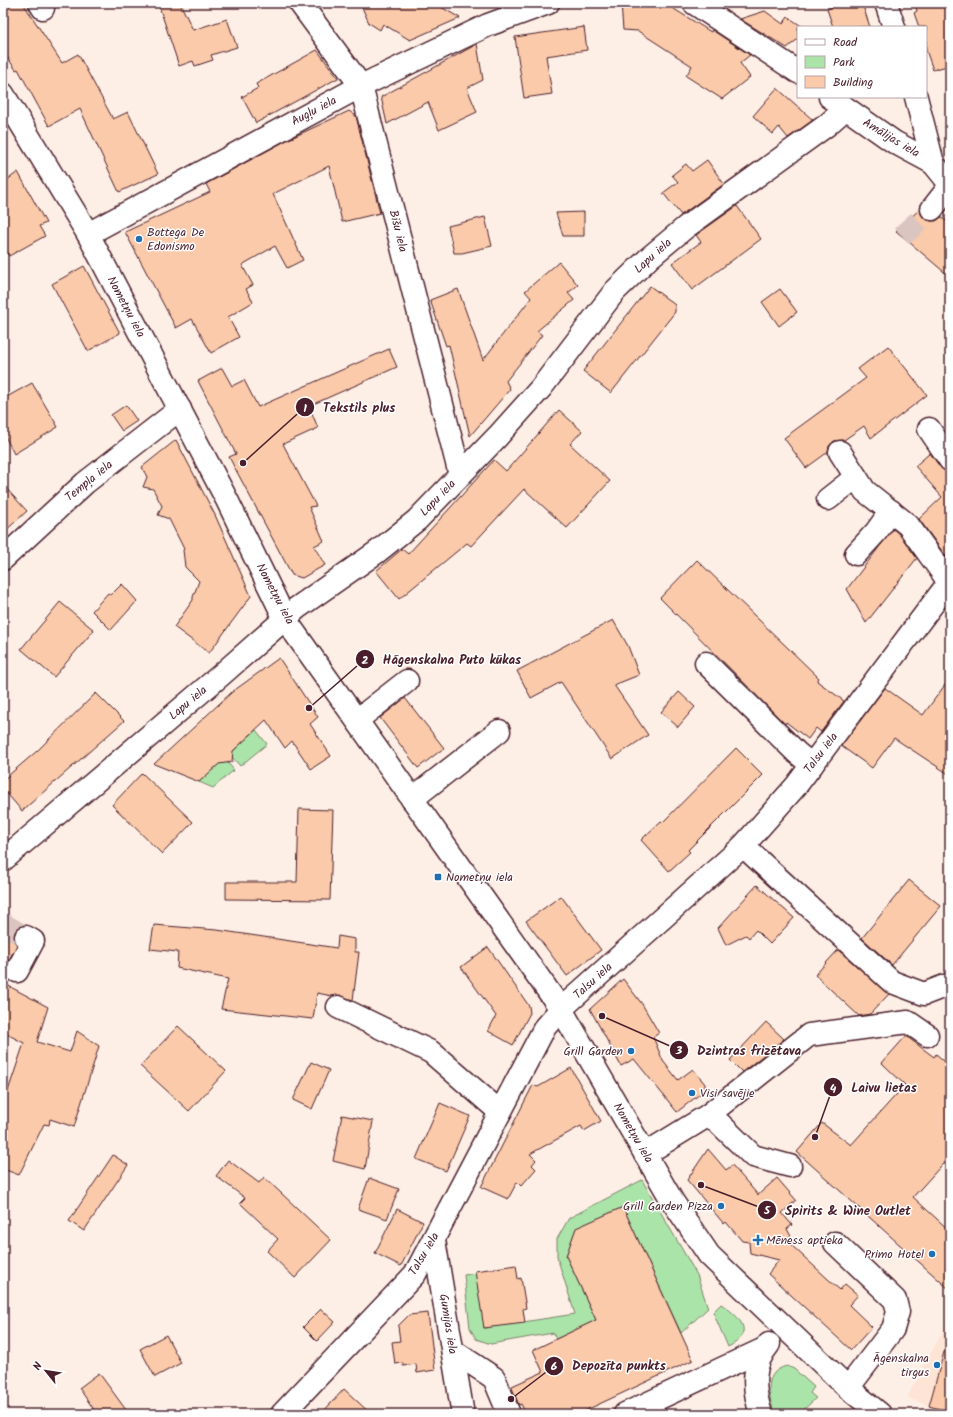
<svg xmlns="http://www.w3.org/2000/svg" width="953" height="1417" font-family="Kalam,sans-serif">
<rect width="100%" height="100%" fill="#feefe6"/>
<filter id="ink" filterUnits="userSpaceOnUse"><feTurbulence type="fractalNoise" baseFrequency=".025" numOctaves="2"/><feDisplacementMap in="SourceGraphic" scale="8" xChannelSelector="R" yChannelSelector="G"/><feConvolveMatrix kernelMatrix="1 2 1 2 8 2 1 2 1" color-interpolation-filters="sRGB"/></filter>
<g filter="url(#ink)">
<path fill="#fde4d4" d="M950 1318V1412L929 1406 907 1397Z"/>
<g fill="#abe4a9" stroke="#7a826a">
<path d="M256 730 267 744 240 766 232 757 231 753Z"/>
<path d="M222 761 228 763 234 770 213 788 199 782Z"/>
<path d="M642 1180 697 1275 708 1308 681 1333 623 1207 576 1229 566 1256 596 1320 556 1339 553 1333 491 1344 476 1339 470 1328 464 1275 482 1272 484 1328 575 1314 557 1257V1239L569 1218Z"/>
<path d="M721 1304C739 1316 757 1333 728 1347L713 1312Z"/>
<path d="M787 1366 794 1369 814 1387 810 1393 816 1398 799 1414H775C768 1396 763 1371 787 1366Z"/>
</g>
<g fill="#facaaa" stroke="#4a1f2b">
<path d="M3 3H23L62 63 78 54 113 119 128 112 158 174 119 192 80 109 49 126 18 69 16 70 3 51Z"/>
<path d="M158 3H180L193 30 227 19 237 47 211 55 213 60 195 66 193 61 179 66Z"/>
<path d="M360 3H434L460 18 410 40 383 24 380 30 369 23Z"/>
<path d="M621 3H677L674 9 711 32 712 30 750 55 740 63 750 77 722 99 686 76 692 66 638 31 623 30Z"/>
<path d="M844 3H862L870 27H833L827 9Z"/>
<path d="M915 3H950V65L933 70 926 50V27H919L914 13 917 11Z"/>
<path d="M765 11 783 24 788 17 803 27H798V39L787 48 740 19Z"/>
<path d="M584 27 587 50 546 56 552 94 524 98 515 37Z"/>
<path d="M477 44 483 80 467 88 477 112 439 130 428 102 387 124 381 97Z"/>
<path d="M317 50 338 78 256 123 242 97 258 88 256 84Z"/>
<path d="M777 88 813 120 788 138 779 127 773 134 753 116Z"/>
<path d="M349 111 356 116 380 213 342 222 329 166 273 194 303 260 287 268 275 246 242 265 253 285 246 289 253 302 228 317 239 337 211 353 192 319 176 328 125 232 210 192 206 184 287 140Z"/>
<path d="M707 160 724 184 681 215 663 193 678 182 672 175 686 164 692 171Z"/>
<path d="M18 172 46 223 39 226 45 236 9 256 3 246V183Z"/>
<path d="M737 206 761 239 692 290 672 263 701 242 696 235Z"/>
<path d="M920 209 921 214 925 219 931 221H936L941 217 950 224V277L896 231Z"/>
<path d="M584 212V236H563L556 213Z"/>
<path d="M485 217 492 246 462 253H454L448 226Z"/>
<path d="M559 262 578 285 568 293 574 300 537 331 542 335 506 381 510 389 470 436 449 345 446 346 430 300 458 289 483 360 531 298 525 291Z"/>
<path d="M84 266 120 333 88 351 52 284Z"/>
<path d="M650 286 675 305V312L611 393 583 371Z"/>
<path d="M780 289 797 312 779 326 762 302Z"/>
<path d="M888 346 927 395 871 438 864 426 844 440 834 441 829 446 828 452 806 468 784 438 866 378 858 369Z"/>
<path d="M389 349 397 367 309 406 318 428 283 444 316 506 309 507 324 541 314 546 325 565 302 578 292 575 229 457 236 454 198 381 222 368 232 386 244 380 258 407Z"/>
<path d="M32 383 58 427 14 454 3 432V399Z"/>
<path d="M126 405 137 421 122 431 111 415Z"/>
<path d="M559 410 582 431 570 444 610 481 567 528 524 489 471 546 467 543 399 599 376 571 402 549 408 554 494 460 506 471Z"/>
<path d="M176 440 215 515 251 596 209 653 174 627 193 600V597L199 581 185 567 183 550 184 549 169 519 158 515 162 506 153 489 143 487 147 477 142 467Z"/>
<path d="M930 453 940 467 950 473V562L919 519 942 497 915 466Z"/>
<path d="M3 485 27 511 3 533Z"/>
<path d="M893 529 899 534 917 558 866 623 847 589Z"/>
<path d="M697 560 819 678 817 681 844 701 821 732 816 728 808 739 786 722 785 724 660 598Z"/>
<path d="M122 584 137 601 111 630 92 611 108 593 111 595Z"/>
<path d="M60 602 94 630 54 677 21 649Z"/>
<path d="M613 620 628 646 639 675 614 685 648 735 612 759 561 682 531 698 517 671Z"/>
<path d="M279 658 318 717 310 724 331 756 311 769 292 741 285 748 266 720 233 751 232 762 219 764 199 782 154 764 232 692Z"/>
<path d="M950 678V775L894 738 872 768 841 746 885 688 923 715Z"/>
<path d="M679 692 695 707 678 727 661 712Z"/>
<path d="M96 693 124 721 22 811 3 789V780L37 751Z"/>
<path d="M405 698 444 748 418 768 380 718Z"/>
<path d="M736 748 763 775 688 850 690 852 669 871 641 840 661 821 663 822Z"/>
<path d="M142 773 193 822 162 854 112 805Z"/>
<path d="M299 809 333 810 330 900 226 899V882H297Z"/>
<path d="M909 880 941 906 892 965 862 938Z"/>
<path d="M757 885 794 918 770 944 756 930 749 938 746 935 726 945 718 928Z"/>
<path d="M561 896 601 950 567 976 526 921Z"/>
<path d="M3 916 20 926 15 931 14 937 17 945 6 965V975L3 980Z"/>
<path d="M154 925 217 930 337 948 338 936 355 939V952H359L353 1000 337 995 332 996 317 993 313 1019 221 1009 228 979 177 968 178 952 150 949Z"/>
<path d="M488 947 529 1006 530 1013 513 1045 488 1031 496 1016 461 967Z"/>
<path d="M838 950 889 994 870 1014 859 1016 815 975Z"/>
<path d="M623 979 642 1004 659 1033 653 1037 663 1061 678 1080 693 1069 705 1084V1090L677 1112 634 1059 621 1066 590 1009Z"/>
<path d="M3 983 48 1007 37 1042 70 1052 77 1031 99 1046 74 1127 50 1119 49 1125 44 1124 19 1175 3 1169V1106L24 1043 3 1032Z"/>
<path d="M766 1022 784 1039 742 1072 730 1060Z"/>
<path d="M178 1026 226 1071 189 1111 140 1066Z"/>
<path d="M906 1036 934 1057 936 1054 950 1066V1156L913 1197 950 1231V1290L797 1152 822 1123 851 1145 905 1085 882 1063Z"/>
<path d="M311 1062 329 1070 312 1109 293 1100Z"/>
<path d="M571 1068 601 1121 584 1131 581 1126 530 1154 536 1160 532 1165 536 1169 521 1186 517 1182 508 1199 481 1187 533 1085 538 1087Z"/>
<path d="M440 1103 470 1116 446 1171 416 1159Z"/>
<path d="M342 1115 373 1121 365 1169 333 1161Z"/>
<path d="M708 1149 726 1170 732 1165 758 1195 777 1178 796 1200 782 1213 792 1225 787 1229 793 1240 790 1244 840 1290 845 1284 858 1295 849 1305 872 1327 851 1350 768 1274 779 1260 750 1253 749 1242 742 1241 726 1222 724 1224 687 1180Z"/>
<path d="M113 1155 128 1165 84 1231 69 1221Z"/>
<path d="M228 1160 259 1183 264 1177 331 1240 295 1278 267 1251 278 1239 240 1203 245 1198 216 1176Z"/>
<path d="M369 1178 399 1189 387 1219 358 1209Z"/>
<path d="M623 1207 693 1360 578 1414H526L521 1404 519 1405 512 1388V1386L543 1372 533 1350 596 1320 566 1256 576 1228Z"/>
<path d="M397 1209 423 1222 401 1266 375 1253Z"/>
<path d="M516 1265 518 1279 521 1278 526 1308 523 1309 525 1323 484 1328 475 1271Z"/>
<path d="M321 1309 335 1322 317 1341 303 1327Z"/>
<path d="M428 1313 435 1370 417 1373 416 1364 403 1366V1363L395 1364 392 1342 400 1341 398 1326 409 1315Z"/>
<path d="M166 1335 181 1363 155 1377 140 1349Z"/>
<path d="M944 1352 950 1353V1412L929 1406Z"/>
<path d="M99 1373 129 1414H97L79 1388Z"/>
<path d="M344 1389 371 1414H321Z"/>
</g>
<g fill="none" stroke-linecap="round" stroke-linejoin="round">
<g stroke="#dac5c1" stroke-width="22" stroke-dasharray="22 11" stroke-linecap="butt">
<path d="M902 236 932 209"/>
<path d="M3 924 26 937"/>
</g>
<g stroke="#4a1f2b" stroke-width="25">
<g id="minor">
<path d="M40 3 43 8"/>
<path d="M300 3 361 86 460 475"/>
<path d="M694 3 798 72"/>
<path d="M886 3 894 27"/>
<path d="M3 94 88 234 227 500 285 619 561 1009 673 1202 709 1255 848 1388 880 1414"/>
<path d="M830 97 894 142 933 163"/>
<path d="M916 97 933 163 950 184"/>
<path d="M932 209 950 186"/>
<path d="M88 234 361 86 488 25 548 3"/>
<path d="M929 429 950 460"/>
<path d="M840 452 865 491 908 525 949 582"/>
<path d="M828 499 856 477"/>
<path d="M856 554 876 532 891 511"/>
<path d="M3 559 85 483 180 409"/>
<path d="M706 663 797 753 812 765"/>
<path d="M357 720 407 681"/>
<path d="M412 799 499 731"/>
<path d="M743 846 892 982 924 994 950 984"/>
<path d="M3 860 221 675 297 608 377 552 417 520 498 436 541 388 615 291 650 257 686 227 827 125 845 109"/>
<path d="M17 971 33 941 26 937"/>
<path d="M338 1007 431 1052 500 1112"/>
<path d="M707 1116 809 1035 908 1022 927 1035"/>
<path d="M645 1154 707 1116 719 1123 753 1156 790 1166"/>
<path d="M434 1240 462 1409"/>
<path d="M835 1243 895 1300 898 1312 893 1329 848 1388"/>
<path d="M453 1351 494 1378 509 1414"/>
<path d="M282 1414 415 1274 545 1027 561 1009 743 846 796 786 950 581"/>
<path d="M625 1414 764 1349"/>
<path d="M761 1414C753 1389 751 1365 769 1344"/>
</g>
</g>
<use href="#minor" stroke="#fff" stroke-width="22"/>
</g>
</g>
<g fill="#1f6fb2" stroke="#fff" stroke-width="1.5">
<circle cx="139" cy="239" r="4"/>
<rect x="434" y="873" width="8" height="8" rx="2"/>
<circle cx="631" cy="1051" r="4"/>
<circle cx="692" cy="1093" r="4"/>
<circle cx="721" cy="1206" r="4"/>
<path d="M756 1234h4v4h4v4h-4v4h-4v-4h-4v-4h4z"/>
<circle cx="932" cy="1254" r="4"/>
<circle cx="937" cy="1365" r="4"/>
</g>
<g text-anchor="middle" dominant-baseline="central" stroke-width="3" stroke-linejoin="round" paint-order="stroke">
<g font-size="12" fill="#4a1f2b" stroke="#fff">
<text transform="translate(314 111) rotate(-28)">Augļu iela</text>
<text transform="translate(891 138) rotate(31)">Amālijas iela</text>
<text transform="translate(398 231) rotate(76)">Bišu iela</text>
<text transform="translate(653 256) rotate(-42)">Lapu iela</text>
<text transform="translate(126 307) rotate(62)">Nometņu iela</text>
<text transform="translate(89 481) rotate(-39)">Tempļa iela</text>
<text transform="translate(438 498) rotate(-46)">Lapu iela</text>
<text transform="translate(275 594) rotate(62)">Nometņu iela</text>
<text transform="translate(188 703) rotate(-40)">Lapu iela</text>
<text transform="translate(821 753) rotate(-53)">Talsu iela</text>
<text transform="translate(593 981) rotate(-42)">Talsu iela</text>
<text transform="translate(633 1133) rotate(60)">Nometņu iela</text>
<text transform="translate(424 1254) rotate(-59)">Talsu iela</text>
<text transform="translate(448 1324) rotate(81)">Gumijas iela</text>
</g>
<g font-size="12" fill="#4a1f2b" stroke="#fff" text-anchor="start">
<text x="147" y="232">Bottega De<tspan x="147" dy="14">Edonismo</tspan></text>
<text x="446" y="877">Nometņu iela</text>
<text x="623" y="1051" text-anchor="end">Grill Garden</text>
<text x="700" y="1093">Visi savējie</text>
<text x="713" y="1206" text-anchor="end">Grill Garden Pizza</text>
<text x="766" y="1240">Mēness aptieka</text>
<text x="924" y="1254" text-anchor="end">Primo Hotel</text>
<text x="929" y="1358" text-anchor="end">Āgenskalna<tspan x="929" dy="14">tirgus</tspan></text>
</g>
</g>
<path fill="none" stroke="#4a1f2b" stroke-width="1.5" d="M243 463L305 407M309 708L365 659M602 1016L679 1050M815 1137L833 1087M701 1185L767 1210M511 1399L554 1366"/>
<g fill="#4a1f2b" stroke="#fff" stroke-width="1.5">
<circle cx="243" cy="463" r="4"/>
<circle cx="309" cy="708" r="4"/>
<circle cx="602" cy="1016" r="4"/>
<circle cx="815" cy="1137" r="4"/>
<circle cx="701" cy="1185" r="4"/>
<circle cx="511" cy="1399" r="4"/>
<circle cx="305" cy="407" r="10"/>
<circle cx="365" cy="659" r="10"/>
<circle cx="679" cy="1050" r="10"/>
<circle cx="833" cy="1087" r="10"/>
<circle cx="767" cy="1210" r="10"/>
<circle cx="554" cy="1366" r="10"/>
</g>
<g font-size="12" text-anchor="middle" font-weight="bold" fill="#fff">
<text x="305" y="412">1</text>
<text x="365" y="664">2</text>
<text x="679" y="1054">3</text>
<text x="833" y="1092">4</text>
<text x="767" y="1214">5</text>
<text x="554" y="1370">6</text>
</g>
<g font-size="13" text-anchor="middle" font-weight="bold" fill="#4a1f2b" stroke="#fff" stroke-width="3" stroke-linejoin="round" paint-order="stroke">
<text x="359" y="412">Tekstils plus</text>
<text x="452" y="664">Hāgenskalna Puto kūkas</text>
<text x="749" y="1055">Dzintras frizētava</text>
<text x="884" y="1092">Laivu lietas</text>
<text x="848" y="1215">Spirits &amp; Wine Outlet</text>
<text x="619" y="1370">Depozīta punkts</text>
</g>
<rect width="953" height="1417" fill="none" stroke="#fff" stroke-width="16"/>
<rect x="8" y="8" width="937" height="1401" fill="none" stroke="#4a1f2b" stroke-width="1.5" filter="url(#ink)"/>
<rect x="797" y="26" width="130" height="72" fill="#ffffff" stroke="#b7a5aa"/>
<rect x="805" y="39" width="20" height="6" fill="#ffffff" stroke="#b7a5aa"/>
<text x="833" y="46" font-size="12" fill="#4a1f2b">Road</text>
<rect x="805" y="56" width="20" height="12" fill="#abe4a9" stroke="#b7a5aa"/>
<text x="833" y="66" font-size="12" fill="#4a1f2b">Park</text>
<rect x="805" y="76" width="20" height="12" fill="#facaaa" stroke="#b7a5aa"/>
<text x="833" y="86" font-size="12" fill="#4a1f2b">Building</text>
<g transform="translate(46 1371) rotate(300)" stroke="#ffffff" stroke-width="3" paint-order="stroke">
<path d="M0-3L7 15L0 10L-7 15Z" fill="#4a1f2b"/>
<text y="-6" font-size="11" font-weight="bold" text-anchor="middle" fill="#4a1f2b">N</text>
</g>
</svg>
